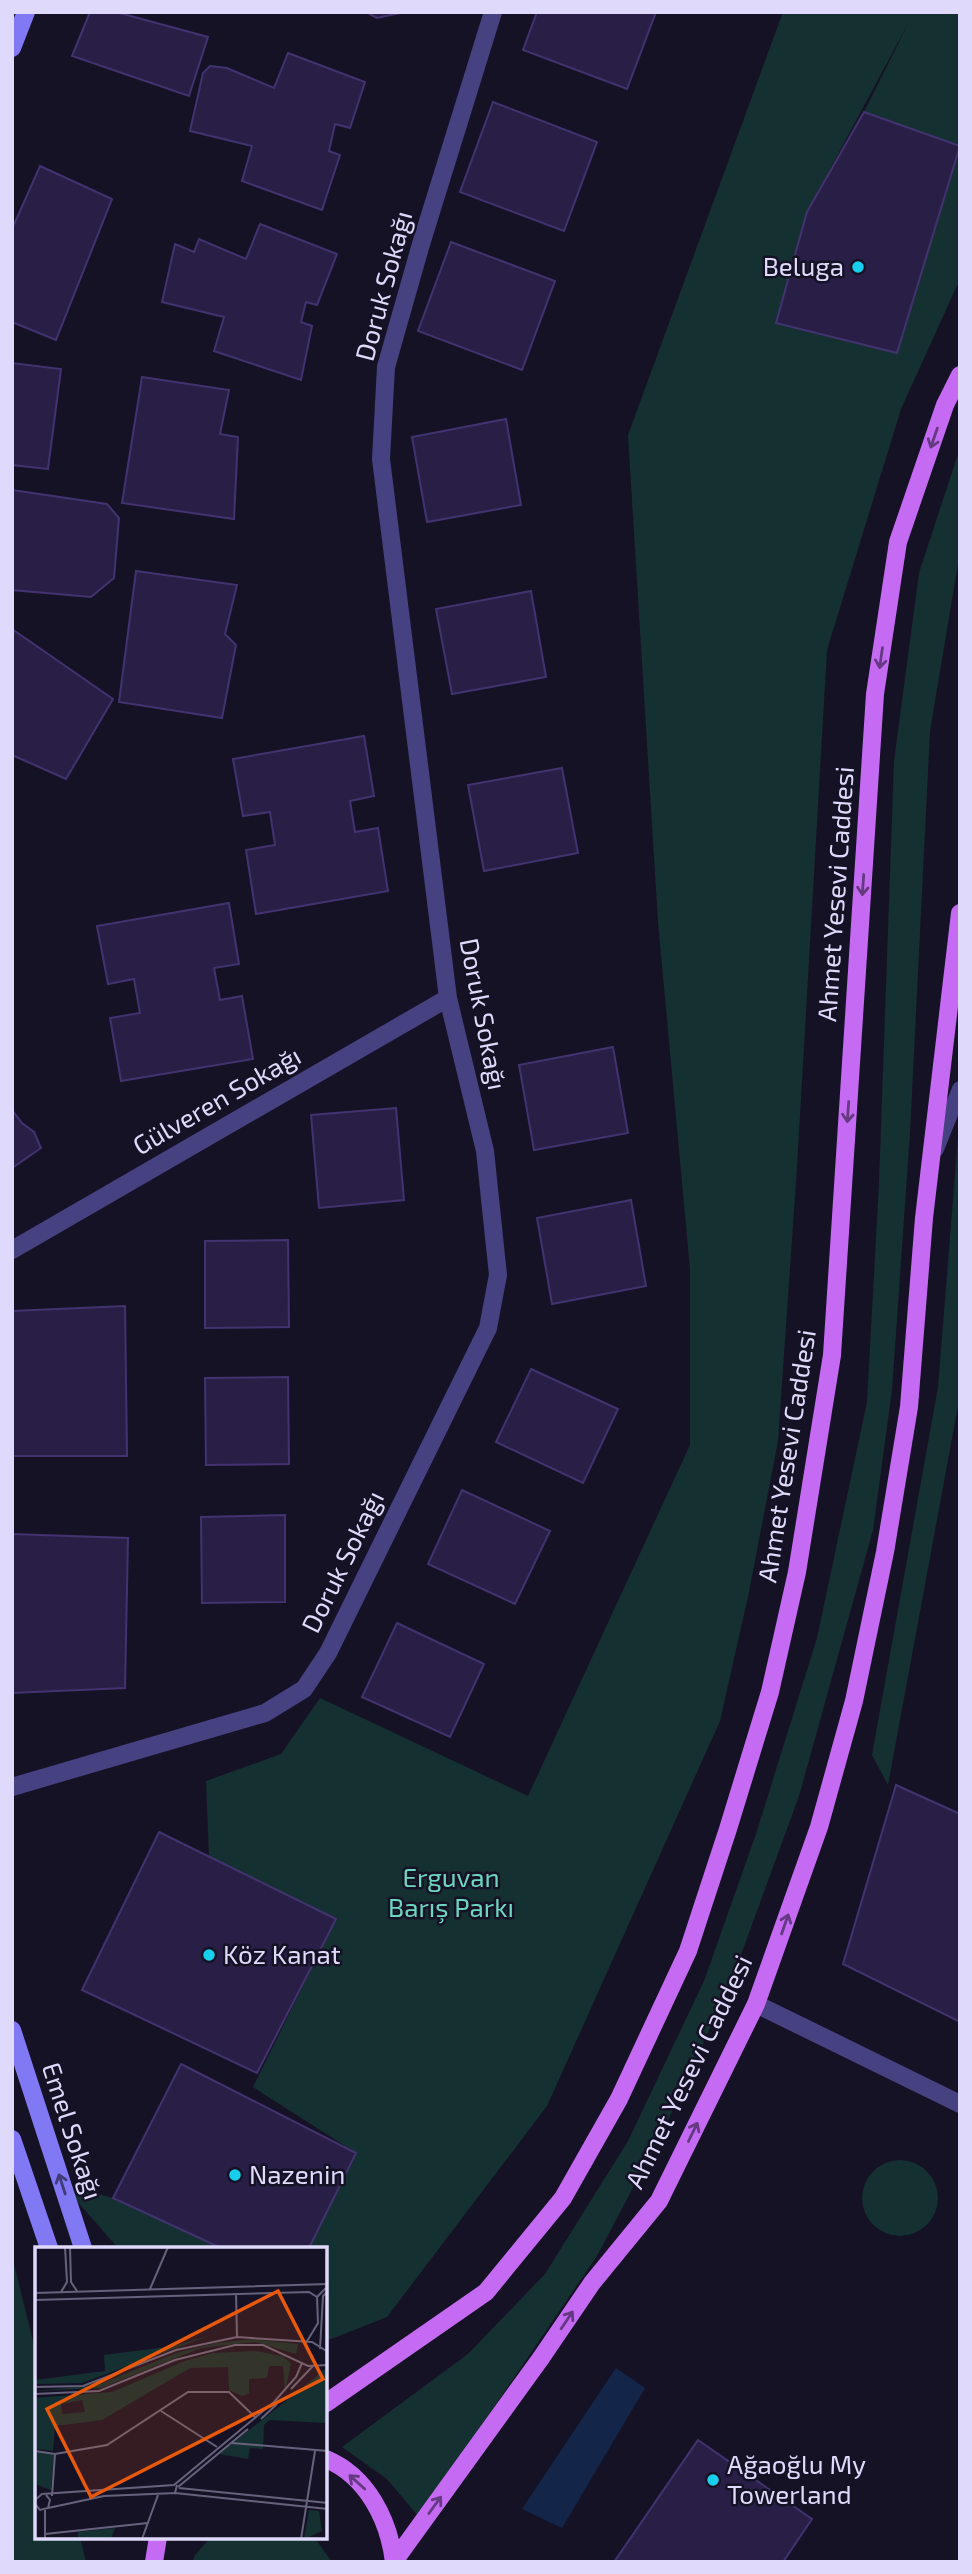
<svg xmlns="http://www.w3.org/2000/svg" width="972" height="2574" font-family="'Exo 2',sans-serif">
<style>
.green{fill:#153030}
.water{fill:#132649}
.building{fill:#291f46;stroke:#423370;stroke-width:2}
.lines{fill:none;stroke-linecap:round;stroke-linejoin:round}
.service{stroke:#464181;stroke-width:16}
.minor{stroke:#464181;stroke-width:18}
.secondary{stroke:#8179f4;stroke-width:18}
.primary{stroke:#c56bf3;stroke-width:18}
.oneway{stroke:#653a82}
.oneway2{stroke:#413b78}
.poi-dot{fill:#17ceec;stroke:#161226;stroke-width:2.5}
.labels{text-anchor:middle;stroke-width:5;stroke-linejoin:round;paint-order:stroke}
.poi-label{font-size:26px;fill:#dfdafc;stroke:#161226;text-anchor:start}
.street-label{font-size:26px;fill:#dfdafc;stroke:#161226}
.park-label{font-size:26px;fill:#6bd7c0;stroke:#161226}
.inset-road{fill:none;stroke:#66627c;stroke-width:2}
.view{fill:#e8590c;fill-opacity:0.15;stroke:#e8590c;stroke-width:3.5}
.inset-edge{fill:none;stroke:#dfdafc;stroke-width:3.5}
</style>
<rect width="100%" height="100%" fill="#161226"/>
<path class="green" d="M783 12H960V146L864 112 910 20 807 212 777 323 897 353 960 149V279L901 409 827 650 797 1167 778 1441 749 1592 720 1721 547 2106 387 2317 326 2341V2248H309L356 2153 253 2087 336 1919 209 1857 206 1781 281 1754 320 1698 528 1796 690 1445V1269L658 922 628 435Z
M960 448V552L930 731 910 1133 892 1390 873 1530 799 1796 731 1982 665 2127 597 2256 419 2517 387 2479 342 2447 468 2354 545 2274 628 2141 704 1981 756 1834 817 1638 867 1402 879 1183 894 761 919 573Z
M960 1112V1395L888 1785 872 1755 938 1387Z
M862 2198a38 38 0 1 1 76 0a38 38 0 1 1-76 0Z
M62 2184 113 2198 221 2248H118Z
M12 2256 37 2357V2537H80L86 2562H12Z
M211 2537H314L332 2562H192L195 2555Z"/>
<path class="water" d="M616 2368 645 2388 562 2528 522 2509Z"/>
<path class="building" d="M90 12H116L208 37 189 96 72 56Z
M366 12H405L377 18Z
M537 12H656L627 89 523 50Z
M288 53 365 82 350 128 335 124 329 151 340 155 322 210 242 181 252 146 190 131 203 73 210 66 227 68 274 88Z
M493 102 597 142 564 231 460 192Z
M864 112 960 146 897 353 776 323 807 212Z
M40 166 112 199 56 340 12 322V229Z
M260 224 337 254 317 305 306 302 301 322 312 326 301 380 214 351 224 317 162 302 175 244 194 252 199 239 246 259Z
M451 242 555 281 522 370 418 331Z
M12 363 61 369 48 469 12 465Z
M142 377 229 390 220 434 238 437 234 519 122 503Z
M506 419 521 505 427 522 412 437Z
M12 490 107 504 119 518 114 578 91 597 12 590Z
M136 571 237 585 225 634 236 645 222 718 119 702Z
M531 591 546 677 452 694 436 609Z
M12 629 113 699 66 779 12 755Z
M364 736 374 796 350 801 355 832 378 828 388 891 256 914 246 850 275 845 270 812 243 816 233 759Z
M562 768 578 853 484 871 468 785Z
M229 903 239 964 214 968 220 1000 242 996 253 1059 121 1081 110 1018 140 1013 134 979 108 984 97 926Z
M613 1047 628 1133 534 1150 519 1065Z
M396 1108 404 1200 319 1208 311 1115Z
M12 1110 22 1123 34 1132 41 1148 12 1168Z
M631 1200 646 1286 552 1304 537 1218Z
M288 1240 289 1327 205 1328V1241Z
M125 1306 127 1456H12V1311Z
M531 1369 618 1409 583 1483 496 1442Z
M288 1377 289 1464 206 1465 205 1378Z
M462 1490 550 1531 515 1604 428 1564Z
M285 1515V1602L202 1603 201 1517Z
M12 1534 128 1538 125 1688 12 1693Z
M397 1623 484 1664 450 1737 362 1697Z
M896 1785 960 1814V2022L843 1964Z
M159 1832 336 1919 257 2073 82 1990Z
M181 2064 356 2153 309 2248H221L113 2198Z
M698 2440 812 2519 783 2562H614Z"/>
<g class="lines">
<path class="service" d="M936 1149 960 1089"/>
<path class="minor" d="M12 1250 448 998
M12 1787 265 1713 304 1689 328 1653 488 1328 498 1275 485 1151 448 998 381 459 386 367 421 244 493 12
M756 2004 960 2104"/>
<path class="secondary" d="M12 48 26 12
M12 2030 83 2248
M12 2139 49 2248"/>
<path class="primary" d="M326 2403 486 2292 563 2198 619 2099 688 1951 728 1829 770 1692 797 1572 832 1355 875 694 898 542 945 405 960 375
M326 2459C367 2476 389 2520 394 2562
M395 2560 541 2358 592 2283 659 2201 756 2004 819 1827 854 1701 885 1552 909 1407 924 1218 960 913
M154 2562 158 2537"/>
</g>
<defs><path id="oneway-shaft" d="M-6 0H5M1.5-3L5.5 0L1.5 3" fill="none" stroke-width="1.6" stroke-linecap="round" stroke-linejoin="round" transform="scale(1.75)"/></defs>
<g class="oneway">
<use href="#oneway-shaft" transform="translate(934 438) rotate(109)"/>
<use href="#oneway-shaft" transform="translate(881 658) rotate(98)"/>
<use href="#oneway-shaft" transform="translate(863 885) rotate(94)"/>
<use href="#oneway-shaft" transform="translate(848 1112) rotate(94)"/>
<use href="#oneway-shaft" transform="translate(785 1924) rotate(-71)"/>
<use href="#oneway-shaft" transform="translate(693 2132) rotate(-64)"/>
<use href="#oneway-shaft" transform="translate(567 2320) rotate(-56)"/>
<use href="#oneway-shaft" transform="translate(357 2482) rotate(-138)"/>
<use href="#oneway-shaft" transform="translate(435 2505) rotate(-54)"/>
</g>
<use class="oneway2" href="#oneway-shaft" transform="translate(62 2184) rotate(-108)"/>
<g class="poi-dot">
<circle cx="858" cy="267" r="7"/>
<circle cx="209" cy="1955" r="7"/>
<circle cx="235" cy="2175" r="7"/>
<circle cx="713" cy="2480" r="7"/>
</g>
<g class="labels">
<g class="poi-label">
<text x="844" y="276" text-anchor="end">Beluga</text>
<text x="223" y="1964">Köz Kanat</text>
<text x="249" y="2184">Nazenin</text>
<text x="727" y="2474">Ağaoğlu My<tspan x="727" dy="30">Towerland</tspan></text>
</g>
<g class="street-label">
<text transform="translate(384 286) rotate(-75)" y="9">Doruk Sokağı</text>
<text transform="translate(836 894) rotate(-86)" y="9">Ahmet Yesevi Caddesi</text>
<text transform="translate(483 1014) rotate(79)" y="9">Doruk Sokağı</text>
<text transform="translate(217 1101) rotate(-30)" y="9">Gülveren Sokağı</text>
<text transform="translate(787 1456) rotate(-81)" y="9">Ahmet Yesevi Caddesi</text>
<text transform="translate(343 1562) rotate(-64)" y="9">Doruk Sokağı</text>
<text transform="translate(689 2072) rotate(-64)" y="9">Ahmet Yesevi Caddesi</text>
<text transform="translate(72 2131) rotate(72)" y="9">Emel Sokağı</text>
</g>
<g class="park-label">
<text x="451" y="1887">Erguvan<tspan x="451" dy="30">Barış Parkı</tspan></text>
</g>
</g>
<g transform="translate(35 2247)">
<rect width="292" height="292" fill="#161226"/>
<path d="M176 88 47 136 0 137V133L70 124 69 108 139 99ZM217 92 263 97 261 107 220 95 166 101 66 141 0 144 63 138 141 106 181 96ZM221 104 247 109 256 116 250 144 248 119H234L232 131 214 132V146L207 149 194 143 193 120 155 121 67 173 20 179 18 204 0 202V151L77 145 150 114 178 106ZM47 153 50 165 27 167 26 157ZM292 121V176L234 173 229 178 228 202 215 201 213 212 184 207ZM0 205 19 207 16 243 0 237ZM274 263 284 264 287 284 269 292ZM80 281 76 292H43V285Z" fill="#153030" fill-rule="evenodd"/>
<path class="inset-road" d="M35 0 36 35 42 44M115 42 133 0M26 45 32 35 30 0M0 46 293 37M201 46 202 90M0 53 274 45 282 50M271 96 283 76 282 50 293 39M285 102 288 49 293 44M0 140 48 139 141 103 202 90 277 95 293 105M256 142 278 119M0 147 64 144 140 113 200 98H228L273 119 293 118M126 164 182 200M226 172 242 157M197 196 293 204M0 204 20 207 72 198 153 145H194L220 170M143 240 213 182M144 241 293 256M140 246 293 262M17 249 20 207M0 253 7 247 139 238 239 155 261 130 267 116M0 257 5 263 13 261 15 253 11 248M13 261 69 249 140 246 142 238M10 263V292M10 287 113 276M107 292 123 248M266 292 280 204"/>
<path class="view" d="M243 44 288 132 56 250 12 162Z"/>
<rect width="292" height="292" class="inset-edge"/>
</g>
<rect width="972" height="2574" fill="none" stroke="#dfdafc" stroke-width="28"/>
</svg>
